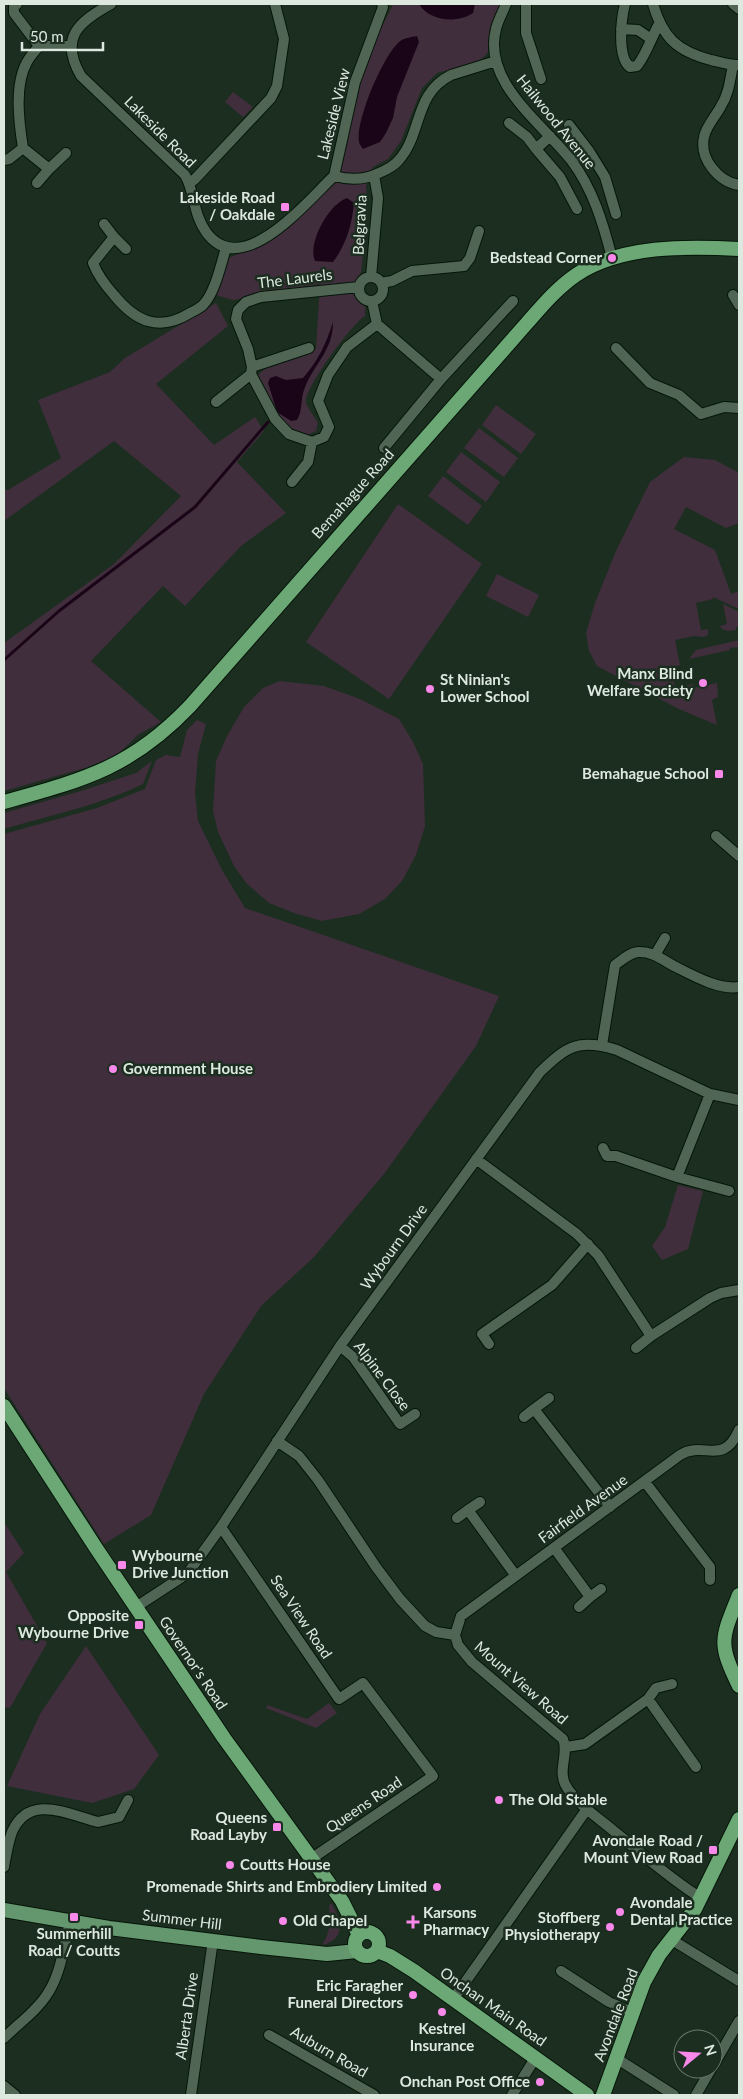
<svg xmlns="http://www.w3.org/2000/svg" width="743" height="2099" font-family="Lato,sans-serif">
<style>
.green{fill:#402e3d}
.water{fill:#1a0518}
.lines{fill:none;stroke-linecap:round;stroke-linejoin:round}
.stream{stroke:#1a0518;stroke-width:3}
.minor-casing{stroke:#051609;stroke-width:12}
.primary-casing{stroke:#051609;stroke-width:16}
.trunk-casing{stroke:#051609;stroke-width:16}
.minor{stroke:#516554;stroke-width:10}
.primary{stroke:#65976e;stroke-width:14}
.trunk{stroke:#6ca876;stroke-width:14}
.poi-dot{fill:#f888ea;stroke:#1c2e1f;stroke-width:2}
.labels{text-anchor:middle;stroke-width:5;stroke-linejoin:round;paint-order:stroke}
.street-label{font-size:15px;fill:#dde9df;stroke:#1c2e1f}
.poi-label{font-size:15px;font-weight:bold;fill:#dde9df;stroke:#1c2e1f;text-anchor:end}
</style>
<rect width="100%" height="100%" fill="#1c2e1f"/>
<path class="green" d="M391 4H500L490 27 488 52 484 57 477 62 437 73 422 88 401 141 388 159 373 167 366 186 368 210 361 272 351 291 357 299 365 305V316C352 323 303 390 306 403 308 409 315 417 318 423L316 431 303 437 290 432 266 399 263 386 257 376 268 366 316 349 320 284 233 300 216 295 226 259 260 245 283 231 326 188 344 155 347 128 358 83 374 41 392 7Z
M233 92 253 107 243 117 225 102Z
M216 303 228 326 156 384 214 445 255 417 264 431 237 462 286 513 241 546 185 606 163 586 91 661 161 722 139 734 117 755 85 768 4 791V643L114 564 181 496 114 441 4 521V489L8 490 61 458 38 400 110 372 125 358Z
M496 405 536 434 521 454 482 425Z
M479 428 518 458 504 477 464 448Z
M461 452 500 482 486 502 446 472Z
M684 457 715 460 739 473V523L726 528 686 507 674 529 715 550 731 594 739 591V609L713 597V599L696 603 701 630 708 629V635L704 637 694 636 675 640 680 665 671 668 675 688 693 684 694 688 717 683 718 697 712 700 717 725 679 709 597 666 589 651 586 633 595 603 616 551 650 482Z
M443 476 482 506 468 525 428 496Z
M398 504 482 564 389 699 306 642Z
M497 574 539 595 528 617 486 596Z
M723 604 739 612V626L736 627V630L728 631 722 629 720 626 727 624Z
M739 640V647L730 648V650L689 659 696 650Z
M280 681 324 686 360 699 399 719 413 742 423 764 425 826 416 855 402 881 385 899 359 914 322 921 294 913 269 903 247 884 234 866 218 832 213 811 216 761 227 736 244 707 263 688Z
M197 720 206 724 198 754 195 793 198 821 222 870 245 908 499 996 476 1046 384 1174 314 1257 261 1306 204 1394 151 1515 104 1544 4 1388V834L97 808 145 789 156 760 166 755 180 757 187 730Z
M152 761 143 784C98 806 50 815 4 829V813L81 791 136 773Z
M678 1185 703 1191 688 1249 662 1260 652 1246 665 1227Z
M4 1522 24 1553 6 1572 47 1643 10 1708 4 1707Z
M86 1646 159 1755 134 1789 92 1803 7 1786 40 1714Z
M329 1703 337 1713 316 1728 266 1708 267 1705 307 1719Z
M331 1903C342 1920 346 1939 322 1945 331 1932 330 1921 329 1906Z"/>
<path class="water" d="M419 4H475L473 13C457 24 429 21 419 4Z
M417 36 419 42 397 97 393 118 386 133 380 142 363 149C362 148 359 143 359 142 355 121 383 56 399 42 403 38 412 37 417 36Z
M347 198 354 203C352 225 346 245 333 262L315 261C307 243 329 204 347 198Z
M333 322C333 352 313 364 304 390 300 401 303 410 297 420L291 421 277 412 268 383 270 378 276 376 286 380 303 378C318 361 326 344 333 322Z"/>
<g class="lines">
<path class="stream" d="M4 660 59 611 195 507 268 422"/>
<defs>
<path id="minor" d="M17 4 14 7V13L39 46
M111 4C78 22 59 38 81 76L185 175C195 192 193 214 206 232 242 282 307 201 334 176 349 180 365 180 379 173 386 170 393 167 398 161 423 134 413 94 451 75L496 61
M506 4C503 12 498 20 496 29 482 82 542 123 571 160 593 189 603 223 612 258
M526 4V33L541 79
M625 4C621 19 617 57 630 67L637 66C647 53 651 38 659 24
M653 4C663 38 677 51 711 60 720 62 729 65 738 65
M733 4 739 9
M621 29 638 30 651 39
M733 65C730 79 729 94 721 106 716 116 706 126 704 137 699 159 719 182 739 185
M509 123 527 137 536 149
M569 125 589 151
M550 136 536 149 560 177 577 209
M23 148 49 169
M4 160 9 159 23 148C19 123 14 85 27 62 30 56 35 51 39 46H71
M571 160 589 151 605 177 616 214
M334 176 355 82 383 7 382 4
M37 183 49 169 66 153
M190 183 195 179 271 98 277 86 284 39 275 4
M104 224 114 237
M126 249 114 237 93 263C98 276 105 285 114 295 136 322 159 332 190 313 194 311 200 308 203 305 215 293 221 264 226 248
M371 277 378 198 374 175
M359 289a12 12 0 1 1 24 0a12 12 0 1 1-24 0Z
M381 283 392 281 412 271 464 266 470 258 479 231
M359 287 261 297 246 302 238 310 236 319 248 349 252 367 251 374 275 419 289 434 312 442 324 437 329 427 318 401 328 375 347 347 377 324
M733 295 739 305
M372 301 377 324 441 379
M616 348 650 383 679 395 701 414
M252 367 309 348
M216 402 251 374
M701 414 724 407 739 408
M384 448 441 379 513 301
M292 482 308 462 312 442
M716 836 739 856
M655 955 665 938
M602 1045 615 965C622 960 629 953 638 952 652 951 663 960 674 966 692 975 718 990 739 987
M603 1148 607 1156H616L677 1177 729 1191
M476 1159 577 1234 598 1255 651 1336 710 1298 721 1293 739 1290
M677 1177 710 1094
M489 1344 482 1334 552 1285 588 1244
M340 1346 353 1357 400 1424 415 1414
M636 1348 651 1336
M549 1398 534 1409 610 1507
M524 1417 534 1409
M277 1441 299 1456 318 1480 376 1567 400 1599 425 1626 436 1632 455 1635 458 1645 472 1662 563 1739C569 1754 558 1769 565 1784 574 1802 600 1819 615 1832 644 1855 670 1879 701 1898
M645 1482 710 1567V1580
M480 1502 468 1510 516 1576
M457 1518 468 1510
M221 1527 339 1699 363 1683 433 1776 311 1859
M555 1549 590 1597 579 1607
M590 1597 601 1589
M136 1607 188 1573 221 1527 340 1346 540 1072C567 1046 579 1038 617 1050L710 1094 739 1100
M455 1635 461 1616 680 1455C704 1440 723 1467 739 1430
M648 1699 696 1767
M566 1747 585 1744 648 1699 656 1688 672 1684
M4 1867C6 1856 8 1843 12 1832 29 1793 67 1814 98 1822L119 1817 128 1800
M672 1940 739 1981
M561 1971 609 2002 632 2012
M454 1998 587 1809
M269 2035 374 2095
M4 2038C18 2024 37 2011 48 1993 61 1973 64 1945 70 1922
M616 2058 674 2095
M713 2066 739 2021
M4 2086 15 2095
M191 2095 213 1940
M512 2095 536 2057
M696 2095 711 2069"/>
<path id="primary" d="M4 1910 109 1928 261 1947 327 1954 357 1951"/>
<path id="trunk" d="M4 802C83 780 131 768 190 706L527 323C542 306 557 288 576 275 620 245 688 246 739 249
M4 1406 96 1548 224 1738 342 1901 359 1935
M739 1595C721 1639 718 1643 739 1686
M355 1944a12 12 0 1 1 24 0a12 12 0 1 1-24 0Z
M377 1951 390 1956 414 1971 587 2095
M603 2095 644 1982 659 1955 695 1909 739 1819"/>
</defs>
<use href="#minor" class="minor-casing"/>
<use href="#primary" class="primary-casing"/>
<use href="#trunk" class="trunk-casing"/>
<use href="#minor" class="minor"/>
<use href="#primary" class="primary"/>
<use href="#trunk" class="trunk"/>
</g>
<g class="poi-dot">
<rect x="280" y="202" width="10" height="10" rx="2.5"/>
<circle cx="612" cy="258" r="5"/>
<circle cx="703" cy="683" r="5"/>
<circle cx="430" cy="689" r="5"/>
<rect x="714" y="769" width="10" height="10" rx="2.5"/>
<circle cx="113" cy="1069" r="5"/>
<rect x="117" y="1560" width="10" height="10" rx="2.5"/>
<rect x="134" y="1620" width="10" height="10" rx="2.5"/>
<circle cx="499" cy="1800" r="5"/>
<rect x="272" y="1822" width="10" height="10" rx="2.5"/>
<rect x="708" y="1845" width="10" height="10" rx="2.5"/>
<circle cx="230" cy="1865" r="5"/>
<circle cx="437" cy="1887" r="5"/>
<circle cx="620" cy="1912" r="5"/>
<rect x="69" y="1912" width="10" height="10" rx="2.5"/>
<circle cx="283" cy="1921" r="5"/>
<path d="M410.5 1914.5h5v5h5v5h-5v5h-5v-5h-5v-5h5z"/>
<circle cx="610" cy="1927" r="5"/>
<circle cx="413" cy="1995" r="5"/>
<circle cx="442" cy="2012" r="5"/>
<circle cx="540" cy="2082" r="5"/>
</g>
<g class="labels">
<g class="street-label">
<text transform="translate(334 114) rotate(-76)" y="5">Lakeside View</text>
<text transform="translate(556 122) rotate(51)" y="5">Hailwood Avenue</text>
<text transform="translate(160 132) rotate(45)" y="5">Lakeside Road</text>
<text transform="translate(360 225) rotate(-87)" y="5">Belgravia</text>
<text transform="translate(295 279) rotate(-7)" y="5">The Laurels</text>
<text transform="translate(353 494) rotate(-48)" y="5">Bemahague Road</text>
<text transform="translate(394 1247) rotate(-54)" y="5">Wybourn Drive</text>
<text transform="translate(382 1376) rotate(53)" y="5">Alpine Close</text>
<text transform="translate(583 1509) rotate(-36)" y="5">Fairfield Avenue</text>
<text transform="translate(301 1617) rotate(56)" y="5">Sea View Road</text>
<text transform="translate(193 1663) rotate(56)" y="5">Governor's Road</text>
<text transform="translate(521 1683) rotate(41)" y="5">Mount View Road</text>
<text transform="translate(364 1805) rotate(-34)" y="5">Queens Road</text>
<text transform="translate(182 1920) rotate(7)" y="5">Summer Hill</text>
<text transform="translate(493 2007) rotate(35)" y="5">Onchan Main Road</text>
<text transform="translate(616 2015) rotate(-69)" y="5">Avondale Road</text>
<text transform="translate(187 2016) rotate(-82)" y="5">Alberta Drive</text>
<text transform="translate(329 2052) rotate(30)" y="5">Auburn Road</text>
</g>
<g class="poi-label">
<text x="275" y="203">Lakeside Road<tspan x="275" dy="17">/ Oakdale</tspan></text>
<text x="602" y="263">Bedstead Corner</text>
<text x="693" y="679">Manx Blind<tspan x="693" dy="17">Welfare Society</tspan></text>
<text x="440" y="685" text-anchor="start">St Ninian's<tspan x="440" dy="17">Lower School</tspan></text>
<text x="709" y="779">Bemahague School</text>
<text x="123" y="1074" text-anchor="start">Government House</text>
<text x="132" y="1561" text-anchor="start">Wybourne<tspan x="132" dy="17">Drive Junction</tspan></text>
<text x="129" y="1621">Opposite<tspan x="129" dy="17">Wybourne Drive</tspan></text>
<text x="509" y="1805" text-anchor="start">The Old Stable</text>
<text x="267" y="1823">Queens<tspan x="267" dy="17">Road Layby</tspan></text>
<text x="703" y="1846">Avondale Road /<tspan x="703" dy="17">Mount View Road</tspan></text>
<text x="240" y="1870" text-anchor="start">Coutts House</text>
<text x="427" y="1892">Promenade Shirts and Embrodiery Limited</text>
<text x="630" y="1908" text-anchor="start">Avondale<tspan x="630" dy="17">Dental Practice</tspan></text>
<text x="423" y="1918" text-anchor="start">Karsons<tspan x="423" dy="17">Pharmacy</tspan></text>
<text x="600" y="1923">Stoffberg<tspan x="600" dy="17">Physiotherapy</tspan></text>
<text x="293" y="1926" text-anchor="start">Old Chapel</text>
<text x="74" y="1939" text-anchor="middle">Summerhill<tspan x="74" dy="17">Road / Coutts</tspan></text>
<text x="403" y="1991">Eric Faragher<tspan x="403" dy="17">Funeral Directors</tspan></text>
<text x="442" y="2034" text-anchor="middle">Kestrel<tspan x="442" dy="17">Insurance</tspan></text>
<text x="530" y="2087">Onchan Post Office</text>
</g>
</g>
<rect width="743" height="2099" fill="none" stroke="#dde9df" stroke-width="10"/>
<g transform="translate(698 2054) rotate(72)"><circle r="24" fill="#1c2e1f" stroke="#69796c"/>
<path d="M0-4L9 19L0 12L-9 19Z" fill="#f888ea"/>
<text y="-8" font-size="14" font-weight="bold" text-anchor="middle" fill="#dde9df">N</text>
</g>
<path d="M22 42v8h81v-8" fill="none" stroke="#dde9df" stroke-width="2.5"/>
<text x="30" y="42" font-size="15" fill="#dde9df" stroke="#1c2e1f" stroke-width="4" paint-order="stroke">50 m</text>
</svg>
